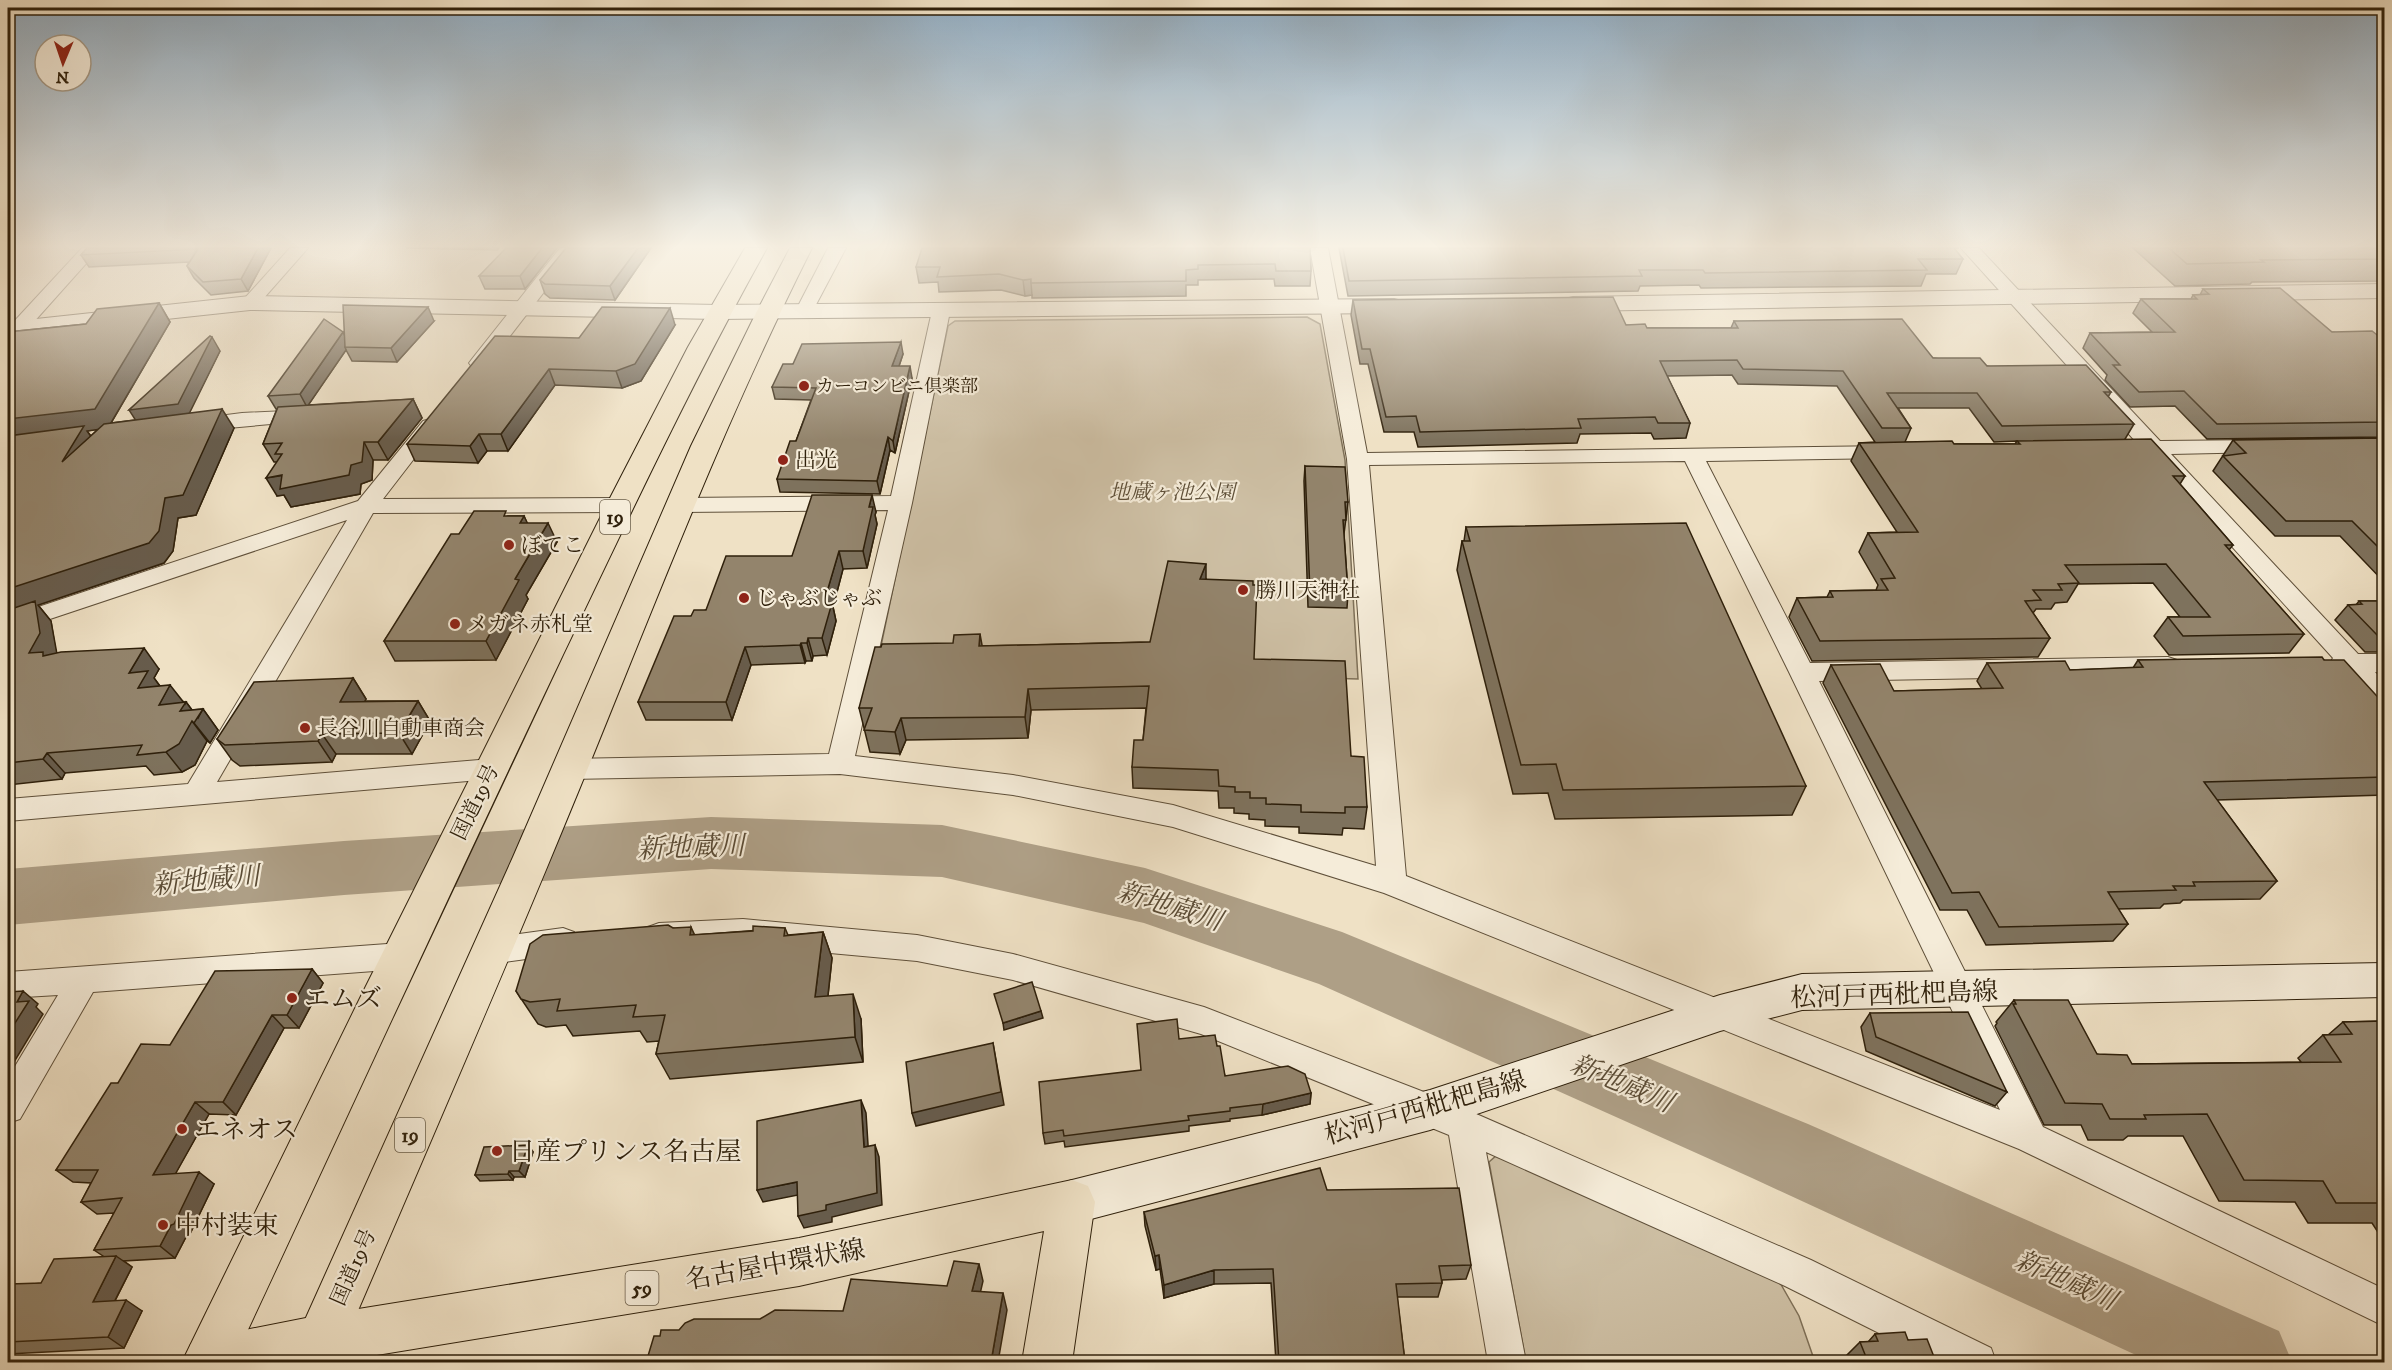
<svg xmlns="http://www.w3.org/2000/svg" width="2392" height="1370" font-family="'IM FELL DW Pica','Noto Serif JP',serif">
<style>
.green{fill:#cec0a5;stroke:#7e7058;stroke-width:1.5}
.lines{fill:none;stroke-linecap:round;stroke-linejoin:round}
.river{fill:#ae9f86;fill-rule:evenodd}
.minor-casing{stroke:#5f503a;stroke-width:2}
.tertiary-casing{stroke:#5f503a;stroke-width:2}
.secondary-casing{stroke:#2f200b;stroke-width:2}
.primary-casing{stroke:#2f200b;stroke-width:2}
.trunk-casing{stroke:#2f200b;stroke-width:2}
.minor{fill:#f5ecd9;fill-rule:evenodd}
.tertiary{fill:#f5ecd9;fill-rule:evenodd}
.secondary{fill:#f5ecd9;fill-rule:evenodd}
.primary{fill:#efe1c5;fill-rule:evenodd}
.trunk{fill:#efe1c5;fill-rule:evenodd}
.wall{fill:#7e725d;stroke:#2f200b;stroke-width:1.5;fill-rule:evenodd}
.shaded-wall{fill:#675c4c;stroke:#2f200b;stroke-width:1.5}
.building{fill:#93846c;stroke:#2f200b;stroke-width:1.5}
.poi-dot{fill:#8f2418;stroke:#f5ecd9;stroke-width:2}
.labels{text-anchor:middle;stroke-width:4.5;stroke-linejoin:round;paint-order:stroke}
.far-poi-label{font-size:18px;fill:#2f200b;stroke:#f5ecd9;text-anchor:start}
.shield{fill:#f5ecd9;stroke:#6a5d49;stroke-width:1.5}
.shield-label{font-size:20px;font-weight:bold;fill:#2f200b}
.poi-label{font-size:21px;fill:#2f200b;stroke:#f5ecd9;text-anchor:start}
.park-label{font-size:21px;font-style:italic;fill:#5f5039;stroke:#f5ecd9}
.street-label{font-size:21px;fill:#2f200b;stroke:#f5ecd9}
.near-street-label{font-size:26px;fill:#2f200b;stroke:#f5ecd9}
.near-poi-label{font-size:26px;fill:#2f200b;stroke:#f5ecd9;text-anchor:start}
.near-water-label{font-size:27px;font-style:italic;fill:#5b4c36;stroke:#f5ecd9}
</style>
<rect width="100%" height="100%" fill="#efe1c5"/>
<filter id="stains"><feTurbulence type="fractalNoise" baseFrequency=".00333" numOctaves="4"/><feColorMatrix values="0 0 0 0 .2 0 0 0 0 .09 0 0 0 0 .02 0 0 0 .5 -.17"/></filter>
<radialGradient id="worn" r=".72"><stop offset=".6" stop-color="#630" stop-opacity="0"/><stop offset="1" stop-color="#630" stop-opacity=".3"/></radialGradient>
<path class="green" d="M1307 317 1320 324 1345 460 1358 679 877 665 948 326 955 321Z
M1497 1155 1779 1281 1799 1316 1815 1362H1526L1489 1162Z"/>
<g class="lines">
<path class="river" d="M711 817 942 825 1145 868 1342 932 1808 1124 2279 1331 2292 1362H2151L1752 1178 1319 984 1144 923 942 877 711 869 344 895 8 925V869L344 841Z"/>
<defs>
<path id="minor" d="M82 248H100L15 343 8 345V328Z
M290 248H308L256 307H244L241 303 244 299Z
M560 248H578L486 367H472L469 363 472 359Z
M828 248H846L810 316H798L795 312Z
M1310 248H1328L1367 453 1889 446 1896 448 1900 452 1896 456 1889 458 1706 461 1810 663 2168 657 2177 660 2181 666 2177 672 2168 675 1819 681 2043 1127 2384 1289V1326L2019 1149 1384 893 1173 827 1013 795 840 774 569 779 559 776 555 769 559 762 569 759 829 754 888 510 681 512 673 510 670 505 673 500 681 498 891 496 932 311 935 307H947L950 311 912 503 855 756 1013 775 1173 805 1376 866 1347 459ZM1685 461 1789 672 2000 1110 1406 876 1369 465Z
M1961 248H1979L2160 441 2264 440 2271 442 2274 446 2271 450 2264 452 2171 454 2358 654H2384V672H2375L2384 682V707C2363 702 2356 675 2334 669L2330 663 2333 658 2148 454 2120 452 2117 448 2120 444 2136 442Z
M308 410 315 412 318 416 315 420 195 431 188 429 185 425 188 421 195 419 242 413Z
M430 419 437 421 440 425 383 499 621 498 629 500 632 505 629 510 621 512 373 513 217 782 491 759 501 762 505 769 501 776 491 779 8 821V799L188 784 347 520 8 633V617L358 501 423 421Z
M743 919 917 935 1013 954 1204 1007 1442 1099 1811 1260 1991 1348 1996 1362H1937L1785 1286 1486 1152 1526 1362H1488L1449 1135 1201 1034 1013 980 917 961 743 945 659 949 648 945 644 936 648 927 659 923Z
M563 928 574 932 578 941 574 950 563 954 490 964 479 960 475 951 479 942 490 938Z
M401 943 412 947 416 956 412 965 401 969 93 992 20 1119 8 1123V1078L58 995 8 998V972Z"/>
<path id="tertiary" d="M2384 284V298L1573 311 1565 309 1562 304 1565 299 1573 297Z
M250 296 718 305 1394 299 1402 301 1405 306 1402 311 1394 313 718 319 250 310 8 336V322Z"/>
<path id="secondary" d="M2384 963V997L1802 1010 1720 1031 1430 1130 1072 1224 1056 1218 1049 1202 1056 1186 1072 1180 1430 1090 1720 995 1802 974Z"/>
<path id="primary" d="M1072 1180 1088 1186 1095 1202 1072 1362H1022L1044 1231 799 1286 334 1362H184L191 1344 209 1337 321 1315 799 1238Z"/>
<path id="trunk" d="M745 248H767C692 382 627 521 561 659 450 892 342 1128 233 1362H182L362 994 609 500 688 347Z
M790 248H812C724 422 655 604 581 785 502 978 418 1170 336 1362H286L513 857 691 446 756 313Z"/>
</defs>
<use href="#minor" class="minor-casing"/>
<use href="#tertiary" class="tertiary-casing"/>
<use href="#secondary" class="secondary-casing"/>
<use href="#primary" class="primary-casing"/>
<use href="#trunk" class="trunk-casing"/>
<use href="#minor" class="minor"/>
<use href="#tertiary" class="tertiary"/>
<use href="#secondary" class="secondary"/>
<use href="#primary" class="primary"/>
<use href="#trunk" class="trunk"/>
</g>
<path class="wall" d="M87 248H271L248 291 211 295 194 278 187 266 189 262 89 267 81 255Z
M406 248H499L497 250Z
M557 248 525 289H485L479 276Z
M651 248 615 300 550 298 545 294 540 280Z
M1310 248 1311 271 1310 286H1275L1274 279 1198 280V285H1186V296L1032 298V295L1025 296 1001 290 939 292 938 282 919 283 916 267Z
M1339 248H1959L1954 249 1963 259 1956 274H1926L1921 286 1701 288 1699 285 1640 286 1638 291 1348 296Z
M2133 248H2385V281L2252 282 2250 284 2175 286Z
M2203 289 2332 332 2385 341V437L2207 439 2175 406 2130 407 2105 380 2107 375 2083 348 2090 333 2152 332 2133 313 2141 299H2191L2193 295H2200Z
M1353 300 1626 325 1647 328H1731L1734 321 1933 358 1987 366 2111 392 2108 397 2134 424 2125 439 2185 476 2180 484 2233 545 2229 550 2304 634 2289 653 2169 655 2154 636 2168 617H2180L2153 583 2078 584 2067 602 2055 603 2051 609H2036L2033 613 2050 638 2038 657 1812 661 1789 617 1797 598 1827 597 1830 591 1876 590 1878 585 1859 552 1868 533 1897 532 1851 461 1859 443 1875 442 1837 386 1738 384 1732 375 1667 376 1690 423 1686 438 1654 439 1651 433 1580 434 1577 443 1418 447 1414 432H1384L1368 364H1360L1351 315ZM1898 408H1969L1994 442 2017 441 2015 444H1954L1905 442 1911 428Z
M159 303 170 322 111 423 135 420 220 351 189 413 234 428 196 515 178 518 173 551 164 563 38 605 51 621 56 653 159 669 154 678 160 686 184 702H186L192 710 203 709 218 730 210 743 207 741 195 765 182 772 154 775 146 766 65 773 62 779 8 785V332L86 324ZM98 429 91 436 87 431Z
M434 321 397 362 352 361 346 350 308 405 413 399 422 418 388 460H373L372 480 361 484 360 494 291 507 284 495 277 496V462H274L263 444 277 409H276L268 396 343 332 344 335Z
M675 325 641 381 622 388 555 385 508 451H487L478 463 415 461 407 444 579 338Z
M903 354 899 366 912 378 895 453 890 450 880 494 780 492 777 479 796 441 811 400 775 399 772 387 793 364Z
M2385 438V583L2340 536H2275L2213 471 2233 440Z
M1305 466 1348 502 1344 534 1348 593 1347 608 1308 607 1304 481Z
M876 512 875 515 877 524 867 568 843 569 833 607 836 621 827 655 813 656 812 661H806L805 663 751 665 732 720H646L638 702 691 616 706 610 792 556Z
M508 516H524L527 523 557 542 526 595 528 599 496 660 395 661 384 641 459 534Z
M1466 527 1806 786 1792 815 1555 819 1548 793 1513 794 1457 570 1462 541H1464Z
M1206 579 1254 659 1351 756 1367 807 1364 829 1343 828 1342 835 1299 833V827L1265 826V820L1249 819V814L1234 813V808H1219L1218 791 1133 788 1132 767 1143 740 1146 708 1031 710 1028 738 906 740 900 754 870 752 859 708 982 646 1150 642Z
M2359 601H2385V652H2365L2335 620 2348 605H2356Z
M2138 660H2324L2385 705V795L2217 800 2277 881 2260 899 2183 900 2180 903 2164 904 2160 908 2118 909 2128 924 2113 941 1986 945 1967 910H1940L1823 683 1831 665 1894 691 1982 689 1977 681 1987 663 2070 670 2133 668Z
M353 678 366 699 364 701H418L430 721 412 754H336L332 762 240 766 232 760 217 739Z
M673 928 695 935 785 928 788 935 823 932 832 958 828 996 861 1019 863 1062 670 1079 656 1054 659 1041 647 1042 640 1031 573 1036 566 1025 546 1027 538 1024 516 991Z
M312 969 323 983 299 1028H284L236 1115 209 1114 175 1174 214 1184 189 1236 186 1237 175 1258 124 1261 132 1267 115 1301 142 1311 124 1348 8 1354V1287L41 1283 103 1256 94 1250 114 1213 97 1214 81 1202 91 1183 73 1182 56 1170 118 1083 170 1045Z
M2014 1000 2097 1054 2132 1064 2301 1062 2298 1058 2323 1035H2328L2343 1022 2385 1021V1243L2372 1223H2308L2295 1202 2219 1201 2183 1136H2128L2123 1140H2088L2081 1125H2044L1995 1026 1997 1023 1996 1022Z
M1870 1013 2007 1092 1995 1106 1866 1051 1861 1027Z
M1179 1039 1217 1046 1225 1076 1311 1093 1310 1104 1262 1115 1230 1119V1121L1189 1126V1131L1065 1147 1064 1141 1045 1144 1043 1133 1141 1070Z
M528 1145 533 1152 525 1177H514L513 1180 480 1181 475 1175Z
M1327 1190 1471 1265 1466 1279 1442 1280V1283L1438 1297H1397L1405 1362H1276L1271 1283 1214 1284 1164 1298 1160 1269 1156 1270 1145 1226 1144 1212Z
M1875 1334 1908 1340 1936 1362H1850L1847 1355 1860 1342H1868Z"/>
<path class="shaded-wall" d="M258 248H271L248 291 241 279Z
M542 248H557L525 289 520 276Z
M638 248H651L615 300 610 286Z
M1031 279V283L1032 295 1025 296 1023 280Z
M159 303 170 322 108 428 87 431 98 446 62 462 8 442V419Z
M428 307 434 321 397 362 391 348Z
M670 308 675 325 641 381 622 388 616 371Z
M343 332 349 345 345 347 346 350 307 407 300 394Z
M212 337 220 351 187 418 138 424 129 410Z
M901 342 903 354 895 378 892 366Z
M910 366 912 378 895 453 893 441Z
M549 369 555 385 508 451 501 434Z
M413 399 422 418 388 460 378 442Z
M222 409 234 428 196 515 178 518 173 551 164 563 38 605 51 621 57 654 51 665 29 653 8 615V589L165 498Z
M479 434 487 451 478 463 470 446Z
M888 437 890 450 880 494 877 481Z
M364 442 373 460 372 480 361 484 360 494 291 507 284 495 277 496 266 478 351 465Z
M872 495 876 512 875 515 877 524 867 568 863 551 869 507Z
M524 516 533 535 520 523Z
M548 523 557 542 526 595 528 599 496 660 486 641 515 579Z
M839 551 843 569 833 607 836 621 827 655 822 638 824 602Z
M1206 564V586L1200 579Z
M980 634 984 656 979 646Z
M808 638 813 656 812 661 807 643Z
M801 643 806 661 805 663 800 645Z
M745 647 751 665 732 720 726 702Z
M144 648 159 669 154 678 164 692 138 688 129 673Z
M353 678 366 699 353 722 340 702Z
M170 685 185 704 186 702 198 718 203 709 218 730 210 743 194 723 192 721 207 741 195 765 182 772 166 752 159 705Z
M1028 689 1031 710 1028 738 1025 717Z
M418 701 430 721 412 754 399 733Z
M901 718 906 740 900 754 895 732Z
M322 734 336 754 332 762 318 741Z
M47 753 65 773 62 779 43 759Z
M691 927 703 953 690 935Z
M823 932 832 958 825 1022 815 997Z
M312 969 323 983 299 1028 287 1015Z
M23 991 38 1004 36 1007 43 1014 8 1072V1034L17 1002Z
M853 994 861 1019 863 1062 855 1037Z
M1041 1011 1043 1018 1004 1030 1003 1023Z
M272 1015 284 1028 236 1115 223 1102Z
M993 1043 1004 1105 916 1126 912 1113Z
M1311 1093 1310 1104 1262 1115 1263 1104Z
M861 1100 866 1113 869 1160 864 1147Z
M195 1102 209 1114 168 1187 153 1175Z
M528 1145 533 1152 525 1177 519 1171Z
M875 1145 879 1157 882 1205 832 1217V1222L804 1228 798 1216 826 1205Z
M509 1171 514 1177 513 1180 508 1174Z
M199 1172 214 1184 189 1236 186 1237 175 1258 160 1246Z
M797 1182 803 1194 763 1202 757 1190Z
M1159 1255 1160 1269 1156 1270 1155 1256Z
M116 1256 132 1267 109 1312 93 1302Z
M979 1264 983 1281 977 1307 972 1291Z
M1214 1270V1284L1164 1298V1285Z
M1003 1293 1007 1310 998 1362H991Z
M126 1300 142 1311 124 1348 108 1337Z"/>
<path class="building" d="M87 248H258L241 279 203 282 187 266 198 249 81 255Z
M506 248H542L520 276H479Z
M566 248H638L610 286 545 284 540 280Z
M922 248H1310L1311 271H1276L1275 264 1198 265V269L1186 270V281L1031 283V279L1023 280 999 274 937 277 940 267H916Z
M1343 248H1954L1963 259H1918L1927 270 1705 273 1703 270H1639L1642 276 1349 281Z
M2169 248H2385V259L2261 260 2264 262 2187 264Z
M2280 288 2332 332 2372 331 2385 341V422L2217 424 2184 391 2139 392 2113 365H2120L2090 333 2175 332 2141 299H2197L2193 295 2209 294 2203 289Z
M1613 297 1626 325 1645 324 1647 328H1738L1734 321 1902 319 1933 358H1980L1987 366 2086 365 2111 392H2104L2134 424 2002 426 1977 393H1887L1911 428H1882L1843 371 1743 369 1737 360 1660 361 1690 423H1658L1655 417 1578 419 1581 428 1420 432 1416 416 1386 417 1370 349H1362L1353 300Z
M159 303 95 409 8 419V332L86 324 97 309Z
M343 305 428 307 391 348 345 347Z
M602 307 670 308 635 364 616 371 549 369 501 434H479L470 446 407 444 495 336 579 338Z
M324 319 343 332 300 394 268 396Z
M210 336 212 337 178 404 129 410Z
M901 342 892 366H910L893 441 888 437 877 481 777 479 790 441H796L816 388 772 387 783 364H793L802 344Z
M413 399 378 442H364L362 462 351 465 349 475 280 489 282 475 266 478 282 454H275L282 443 263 444 278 407Z
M222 409 183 495 165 498 159 531 149 543 8 589V436L84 426 62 462 104 424Z
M2385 438V554L2352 521H2286L2223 456 2246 453 2233 440Z
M2151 439 2185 476H2173L2233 545H2225L2304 634 2183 636 2168 617H2210L2166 564 2065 565 2079 583 2058 584 2062 590H2033L2041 600 2025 601 2050 638 1820 641 1797 598 1833 597 1830 591 1888 590 1881 579 1895 578 1868 533 1918 532 1859 443 1952 441 1954 444H2020L2017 441Z
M1305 466 1345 467 1348 502H1345L1346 520H1343L1348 593H1310Z
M812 495H872L869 507H873L863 551H839L824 602 832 603 822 638H808L807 643H801L800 645 745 647 726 702H638L674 616H691L694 610H706L726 556H792Z
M474 511H506L504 516H524L520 523H548L515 579 519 580 486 641H384L451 534H459Z
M1686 523 1806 786 1563 790 1556 764 1521 765 1462 541H1470L1466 527Z
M1168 561 1206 564 1200 579 1253 581V585H1257L1254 659 1345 661 1351 756 1364 757 1367 807H1345V813L1301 812V805L1266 804V798H1250V792H1235V787L1219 786 1218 770 1132 767 1134 740H1143L1149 686 1028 689 1025 717 901 718 895 732 864 730 872 708H859L875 647H881L882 644 953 643 954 635 980 634 979 646 1150 642Z
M35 601 40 633 29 653 43 652V656L61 652 144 648 129 673 148 671 138 688 170 685 159 705 186 702 180 711 203 709 194 723 192 721 179 744 166 752 137 755 142 745 47 753 43 759 8 763V610Z
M2359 601H2385V637H2379L2348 605 2362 604Z
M2322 657 2324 660H2344L2385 705V777L2204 782 2277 881 2193 882 2195 886H2173L2176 890 2108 892 2128 924 1999 927 1979 892 1952 893 1831 665 1880 664 1894 691 2003 688 1987 663 2065 661 2070 670 2143 667 2138 660Z
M353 678 340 702 418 701 399 733 322 734 318 741 225 745 217 739 254 682Z
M668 925 673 928 691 927 690 935 753 931V926L785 928 784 936 823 932 815 997 853 994 855 1037 656 1054 665 1015 633 1017 636 1005 557 1011 560 999 530 1002 521 999 516 991 530 944 543 935Z
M312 969 287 1015H272L223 1102H195L153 1175 199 1172 174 1224 171 1225 160 1246 94 1250 122 1198 81 1202 98 1170H56L111 1083H118L141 1044 170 1045 215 971Z
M1032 982 1041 1011 1003 1023 994 994Z
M23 991 17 1002 29 1001 8 1034V992Z
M2014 1000H2068L2097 1054 2127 1055 2132 1064 2341 1062 2323 1035 2352 1034 2343 1022 2385 1021V1203H2336L2323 1181 2244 1180 2207 1114 2144 1115 2146 1119H2110L2102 1104 2065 1103 2013 1004H2016Z
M1968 1012 2007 1092 1876 1037 1870 1013Z
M1177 1019 1179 1039 1215 1035 1217 1046H1220L1225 1076 1288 1066 1305 1074 1311 1093 1263 1104 1230 1108V1111L1188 1116 1189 1120 1064 1136 1063 1130 1043 1133 1039 1082 1141 1070 1137 1024Z
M993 1043 1001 1092 912 1113 906 1062Z
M861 1100 864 1147 875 1145 877 1193 826 1205V1210L798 1216 797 1182 757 1190V1121Z
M528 1145 519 1171H509L508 1174 475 1175 484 1147Z
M1320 1168 1327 1190 1459 1188 1471 1265 1439 1266 1442 1283 1396 1284 1405 1362H1279L1273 1269 1214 1270 1164 1285 1159 1255 1155 1256 1144 1212Z
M116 1256 93 1302 126 1300 108 1337 8 1342V1287L10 1284 41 1283 54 1259Z
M954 1261 979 1264 972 1291 1003 1293 991 1362H645L648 1356 654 1336H660L661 1330H679L685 1323 694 1319H760L775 1310 843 1311 851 1279 947 1286Z
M1905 1332 1908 1340 1927 1339 1936 1362H1868L1860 1342 1878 1341 1875 1334Z"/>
<linearGradient id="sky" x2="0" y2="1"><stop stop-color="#91acc1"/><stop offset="0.56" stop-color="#f8f2e5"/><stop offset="1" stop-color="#f8f2e5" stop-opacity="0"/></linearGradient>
<rect width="2392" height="440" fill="url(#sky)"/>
<g class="poi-dot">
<circle cx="804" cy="386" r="6"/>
<circle cx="783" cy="460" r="6"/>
<circle cx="509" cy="545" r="6"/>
<circle cx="1243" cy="590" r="6"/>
<circle cx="744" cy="598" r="6"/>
<circle cx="455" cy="624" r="6"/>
<circle cx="305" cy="728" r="6"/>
<circle cx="292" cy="998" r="6"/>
<circle cx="182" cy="1129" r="6"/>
<circle cx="497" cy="1151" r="6"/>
<circle cx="163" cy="1225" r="6"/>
</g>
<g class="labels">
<g class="far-poi-label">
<text x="816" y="392">カーコンビニ倶楽部</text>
</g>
<g class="shield">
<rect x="600" y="500" width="30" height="34" rx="4.5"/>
<rect x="395" y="1118" width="30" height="34" rx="4.5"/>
<rect x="625.5" y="1271" width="33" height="34" rx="4.5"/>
</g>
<g class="shield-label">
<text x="615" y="524">19</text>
<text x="410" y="1142">19</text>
<text x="642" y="1295">59</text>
</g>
<g class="poi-label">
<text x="795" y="467">出光</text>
<text x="521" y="552">ぼてこ</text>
<text x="1255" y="597">勝川天神社</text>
<text x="756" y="605">じゃぶじゃぶ</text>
<text x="467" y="631">メガネ赤札堂</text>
<text x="317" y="735">長谷川自動車商会</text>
</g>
<g class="park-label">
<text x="1172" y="499">地蔵ヶ池公園</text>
</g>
<g class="street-label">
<text transform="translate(475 802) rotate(-64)" y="7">国道19号</text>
<text transform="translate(353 1267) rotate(-66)" y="7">国道19号</text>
</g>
<g class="near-street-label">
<text transform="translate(1894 994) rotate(-2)" y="9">松河戸西枇杷島線</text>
<text transform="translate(1425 1107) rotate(-16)" y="9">松河戸西枇杷島線</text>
<text transform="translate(775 1264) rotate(-10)" y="9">名古屋中環状線</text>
</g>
<g class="near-poi-label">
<text x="304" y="1007">エムズ</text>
<text x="194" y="1138">エネオス</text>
<text x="509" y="1160">日産プリンス名古屋</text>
<text x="175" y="1234">中村装束</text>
</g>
<g class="near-water-label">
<text transform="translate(691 847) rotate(-2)" y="9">新地蔵川</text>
<text transform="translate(206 880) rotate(-5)" y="9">新地蔵川</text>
<text transform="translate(1170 906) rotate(17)" y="9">新地蔵川</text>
<text transform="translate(1622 1083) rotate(23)" y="9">新地蔵川</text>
<text transform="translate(2066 1280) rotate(24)" y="9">新地蔵川</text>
</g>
</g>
<rect width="2392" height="1370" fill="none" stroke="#efe1c5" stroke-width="30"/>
<rect x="9" y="9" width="2374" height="1352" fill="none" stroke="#2f200b" stroke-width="3"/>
<rect x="15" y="15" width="2362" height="1340" fill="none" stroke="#2f200b" stroke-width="1.5"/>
<g transform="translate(63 63) rotate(182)"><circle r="28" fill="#f5ecd9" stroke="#a69a87" stroke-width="1.5"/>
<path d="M0-4.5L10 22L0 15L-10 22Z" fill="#8f2418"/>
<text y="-9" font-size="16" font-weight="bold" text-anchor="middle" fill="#2f200b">N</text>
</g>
<rect width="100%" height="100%" filter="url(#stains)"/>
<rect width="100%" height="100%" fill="url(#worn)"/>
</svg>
